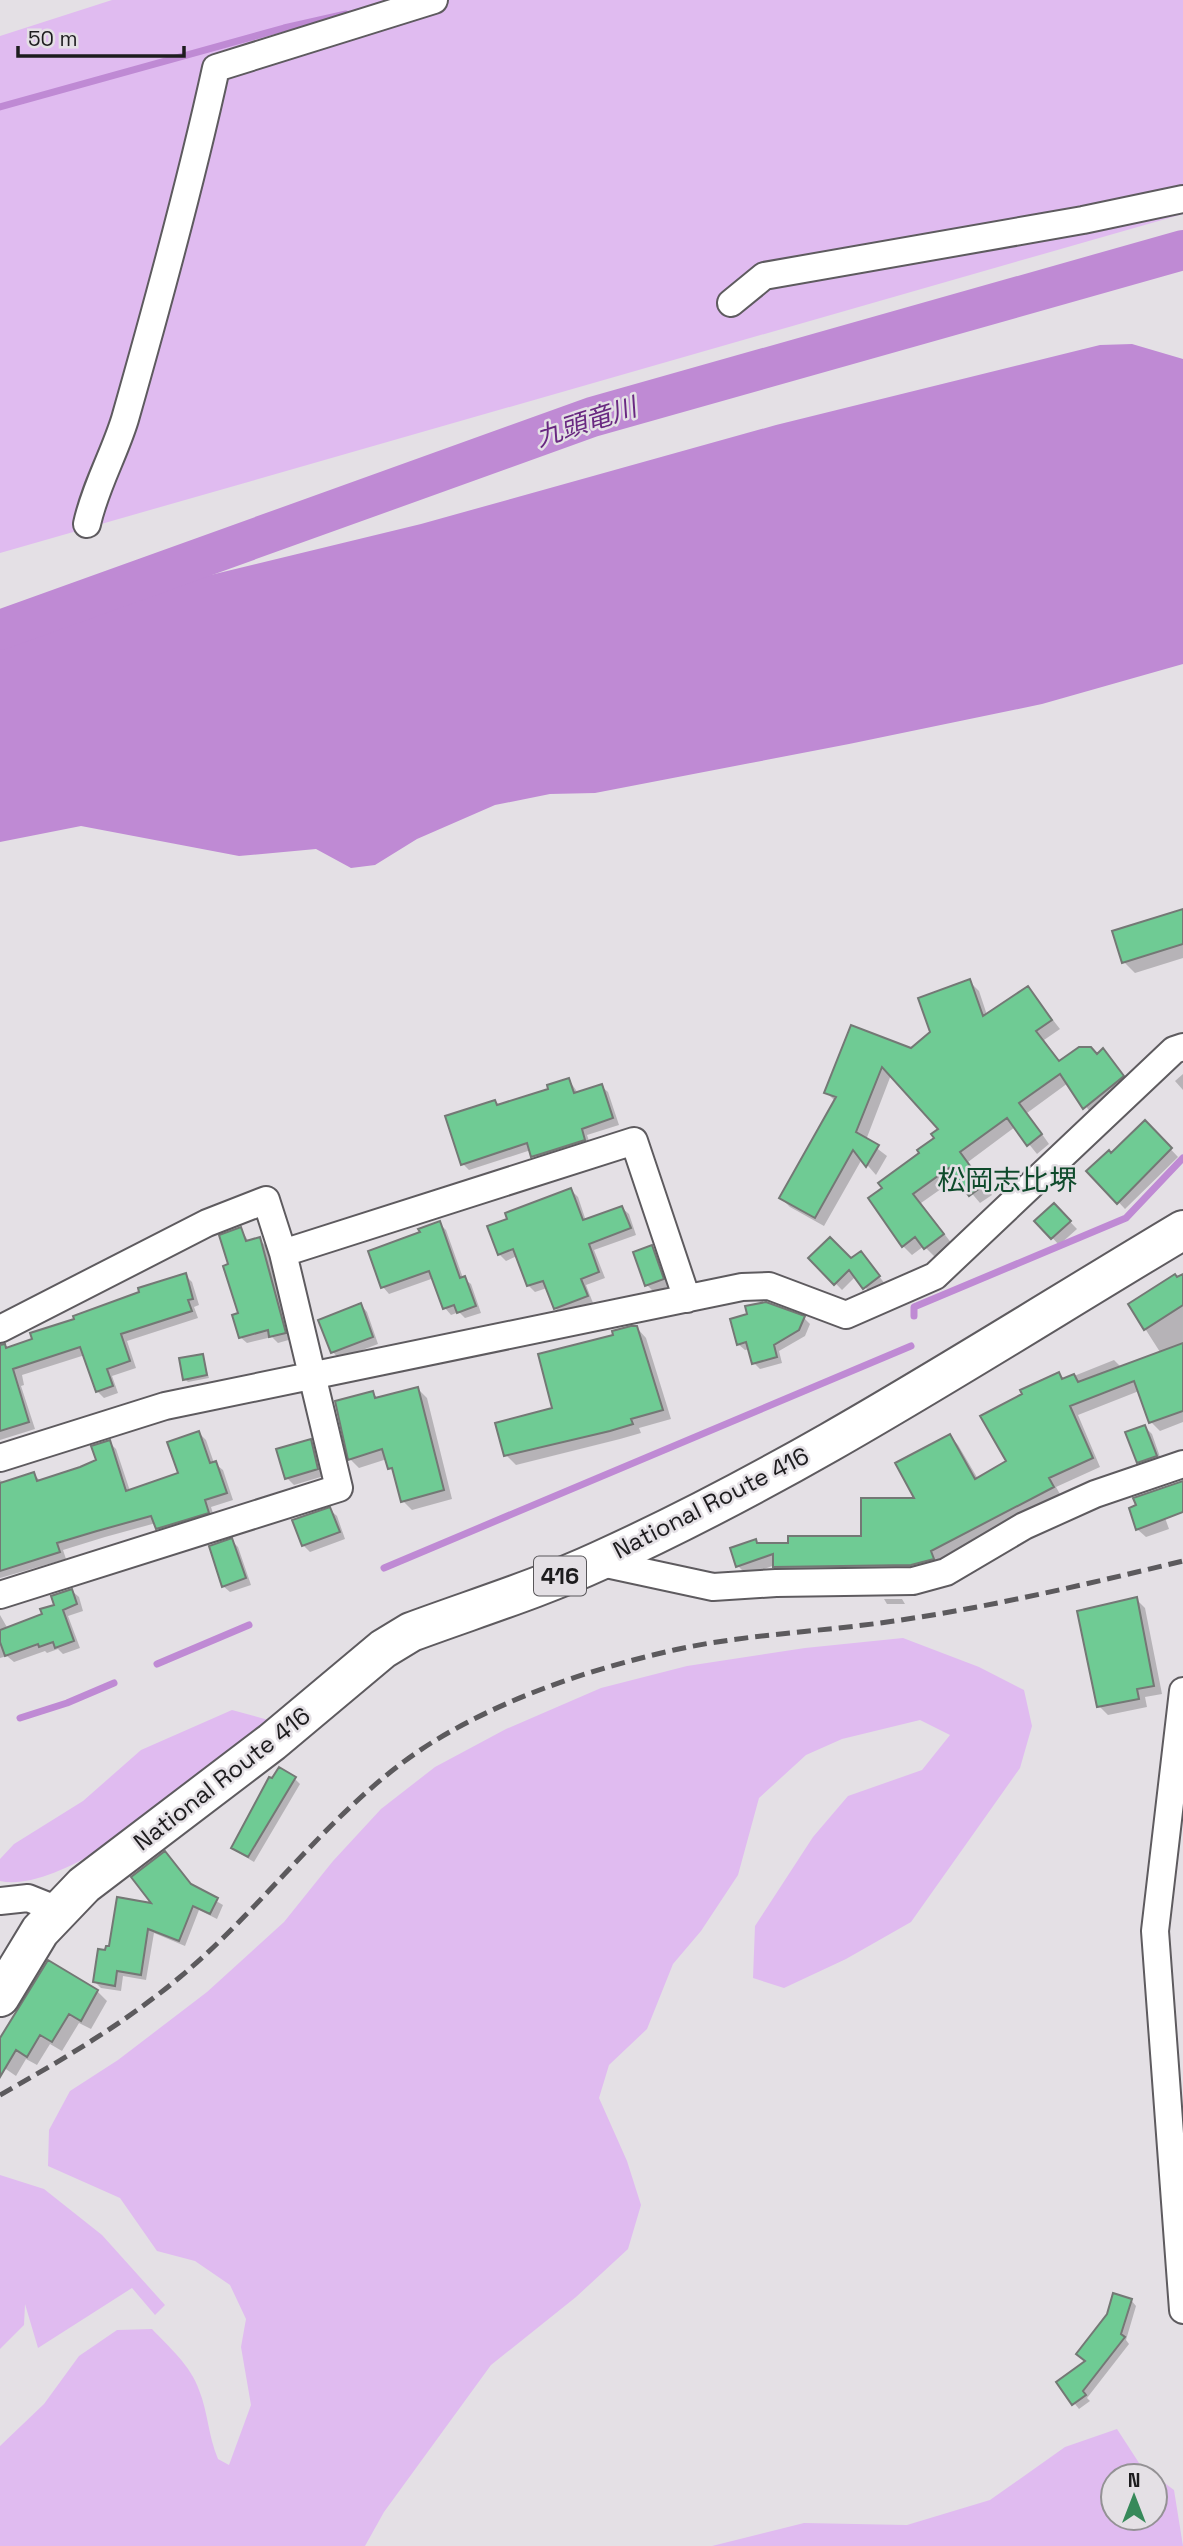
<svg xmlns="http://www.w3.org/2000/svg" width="1183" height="2546" font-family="'Space Grotesk','Noto Sans JP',sans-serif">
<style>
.green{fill:#e0bbf0}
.water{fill:#bf8ad4}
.shadow{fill:#0003}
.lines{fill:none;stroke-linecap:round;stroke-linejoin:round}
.stream{stroke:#bf8ad4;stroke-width:7}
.river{stroke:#bf8ad4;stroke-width:40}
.building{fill:#6fcb94;stroke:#747875;stroke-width:2}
.minor-casing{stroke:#5e5b5f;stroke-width:30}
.trunk-casing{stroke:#5e5b5f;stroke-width:42}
.minor{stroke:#fff;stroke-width:26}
.trunk{stroke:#fff;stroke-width:38}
.rail{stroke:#5c5a5d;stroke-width:5;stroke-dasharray:14 7;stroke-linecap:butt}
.labels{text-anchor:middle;stroke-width:5;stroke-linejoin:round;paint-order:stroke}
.shield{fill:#e4e0e5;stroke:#59575a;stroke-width:2}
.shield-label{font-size:23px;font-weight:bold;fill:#1d1c1e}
.street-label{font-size:24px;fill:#1d1c1e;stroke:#e4e0e5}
.water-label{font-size:26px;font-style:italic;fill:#692881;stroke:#e4e0e5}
.quarter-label{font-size:28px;fill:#0e4a2b;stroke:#e4e0e5}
</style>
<rect width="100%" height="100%" fill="#e4e0e5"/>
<path class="green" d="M112 0H1183V214L0 553V36Z
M903 1638 979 1667 1024 1690 1032 1726 1020 1768 911 1922 846 1959 784 1988 753 1978 755 1926 813 1837 848 1796 922 1770 950 1735 920 1720 842 1739 806 1755 759 1798 738 1875 701 1931 673 1964 647 2029 609 2065 599 2098 627 2161 641 2205 628 2249 576 2297 491 2365 384 2512 365 2546H0V2446L44 2404 79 2356 117 2330 152 2329C169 2347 191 2366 199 2390 208 2412 208 2435 218 2459L229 2465 251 2405 241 2347 246 2319 230 2285 195 2261 157 2251 120 2198 48 2166 49 2130 70 2091 118 2060 207 1992 284 1922 333 1861 381 1809 435 1767 506 1729 601 1688 687 1666 805 1648Z
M232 1710 272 1721C216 1764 71 1896 0 1881V1859L14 1844 83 1801 141 1750Z
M0 2175 44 2189 102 2235 165 2305 155 2315 132 2288 38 2348 25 2304 24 2325 0 2349Z
M1117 2429 1141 2466 1154 2476H1113V2518H1155V2476L1174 2490 1183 2546H712L804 2523 907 2525 990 2500 1065 2447Z"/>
<path class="water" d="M1132 344 1183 359V664L1042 704 849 744 595 793 550 794 495 805 417 839 375 865 351 868 316 849 239 856 81 826 0 842V631L87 605 421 524 776 425 1100 345Z"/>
<path class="shadow" d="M1183 911V958L1135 973 1124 962Z
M970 982 979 991 987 1015 1028 988 1060 1029 1044 1040 1060 1062 1097 1055 1103 1051 1131 1086 1094 1117 1068 1083 1027 1113 1049 1144 1037 1154 1015 1127 968 1162 992 1195 980 1203 958 1177 921 1203 952 1244 935 1257 924 1246 912 1255 903 1246 880 1183 937 1138 940 1130 891 1075 866 1140 887 1156 876 1175 862 1159 824 1226 790 1207 781 1198 835 1101 827 1093 911 1050 932 1032Z
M1183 1074V1090L1175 1081Z
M569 1080 578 1093 601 1086 608 1092 619 1125 587 1135 591 1147 540 1162 531 1150 469 1170 463 1164 495 1102 499 1106 550 1090Z
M1145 1122 1178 1157 1125 1209 1089 1171 1111 1155Z
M571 1190 578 1197 586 1221 622 1208 629 1214 636 1235 594 1250 605 1278 586 1285 593 1303 562 1315 555 1308 547 1288 535 1292 528 1285 517 1256 506 1261 499 1254Z
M1054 1205 1077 1229 1059 1245 1037 1221Z
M439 1223 446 1230 463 1278 471 1284 481 1313 465 1318 459 1312 451 1315 445 1308 434 1278 389 1294 383 1287 422 1233Z
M241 1229 249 1242 259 1239 266 1246 292 1339 278 1343 272 1337 247 1343 240 1337V1315L230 1266Z
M652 1247 659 1254 670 1286 654 1292 647 1285Z
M811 1258 867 1260 885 1284 871 1294 856 1276 842 1290Z
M185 1275 192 1282 199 1305 194 1307 198 1318 127 1341 136 1368 112 1376 118 1393 104 1398 97 1391 85 1355 22 1375 24 1385 21 1386 35 1429 0 1440V1351L34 1340Z
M1183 1276V1422L1160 1431 1151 1422 1139 1391 1078 1415 1100 1467 1056 1487 1061 1496 939 1560 942 1568 784 1576 775 1565 747 1575 738 1566 758 1544 862 1537 917 1500 950 1436 958 1445 978 1479 1008 1462 1059 1374 1064 1380 1114 1360 1120 1366 1160 1352 1130 1305Z
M361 1305 367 1312 378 1344 339 1359 333 1352Z
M749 1315 804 1318 810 1324 805 1336 779 1351 782 1363 760 1369 754 1363 750 1349 745 1350 738 1344Z
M637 1328 646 1338 671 1419 639 1428 641 1433 620 1439 516 1465 506 1455 554 1409 540 1355 577 1344 580 1347Z
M202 1355 209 1378 188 1382 185 1379Z
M418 1389 427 1398 452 1499 412 1510 403 1501 396 1474 387 1459 359 1468 350 1459 373 1393 378 1399Z
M1145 1427 1152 1434 1160 1457 1143 1463 1136 1456Z
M199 1433 206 1440 214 1463 223 1470 233 1500 211 1507 215 1520 165 1535 156 1523 105 1537 63 1550 66 1559 0 1578V1480L4 1483 34 1474 41 1482 98 1461 109 1442 116 1449 130 1491 180 1474Z
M311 1441 318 1448 324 1476 294 1485 287 1478Z
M1183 1482V1510L1164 1515 1169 1529 1146 1537 1137 1529Z
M329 1509 337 1516 345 1539 310 1552 303 1545Z
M231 1540 238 1547 251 1585 230 1592 223 1586Z
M72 1591 79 1597 83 1611 68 1616 80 1648 63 1654 58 1649 47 1653 45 1651 14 1662 7 1656 0 1658V1615L8 1629 45 1615Z
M884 1599H902L905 1604H887Z
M1136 1599 1145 1608 1162 1694 1145 1697 1147 1707 1108 1715 1099 1706Z
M294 1778 300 1784 254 1862 239 1853 233 1847Z
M192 1887 223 1905 217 1919 199 1910 185 1946 154 1933 146 1980 123 1976 121 1991 101 1988 95 1982 107 1952 155 1906Z
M97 1991 107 2001 91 2029 79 2023 62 2051 50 2044 37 2065 26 2059 16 2076 0 2065V2042Z
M1131 2300 1136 2306 1126 2340 1129 2344 1087 2398 1090 2401 1079 2409 1058 2383 1087 2362Z"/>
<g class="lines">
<path class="stream" d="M0 107 284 28 346 14
M914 1316V1307L1126 1218 1183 1158
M384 1568 911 1346
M157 1664 249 1625
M20 1718 67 1703 114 1683"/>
<path class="river" d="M0 630 592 417 1183 250"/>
</g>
<path class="building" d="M1183 909V944L1122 963 1112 931Z
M970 979 983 1016 1028 986 1052 1020 1036 1031 1059 1061 1079 1047H1091L1097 1054 1103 1048 1124 1076 1083 1109 1060 1074 1019 1103 1042 1134 1027 1146 1007 1118 960 1152 984 1185 969 1196 949 1168 913 1194 944 1234 924 1249 915 1237 902 1247 868 1198 882 1188 878 1183 919 1153 917 1150 934 1138 931 1134 938 1129 882 1067 856 1132 879 1145 866 1167 853 1150 815 1218 779 1198 836 1097 824 1093 851 1025 911 1048 930 1032 918 998Z
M569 1078 574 1093 602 1084 613 1118 582 1129 585 1140 544 1153 531 1157 527 1143 461 1165 445 1116 495 1100 497 1105 548 1089 547 1085Z
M1145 1120 1172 1148 1117 1204 1086 1171 1109 1150 1111 1153Z
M571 1188 583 1220 622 1206 631 1228 589 1244 599 1272 581 1279 588 1296 554 1309 543 1281 527 1286 513 1249 498 1255 487 1226 507 1219 505 1213Z
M1054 1203 1071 1221 1051 1239 1034 1221Z
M440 1221 460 1278 465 1276 476 1306 457 1313 454 1305 443 1309 429 1271 381 1288 368 1251 420 1232 418 1229Z
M241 1227 246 1241 260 1237 286 1333 269 1337 268 1330 239 1338 232 1315 238 1313 223 1266 228 1264 219 1235Z
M830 1237 851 1258 861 1251 880 1276 863 1289 849 1270 834 1285 808 1258Z
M652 1245 664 1279 645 1286 633 1252Z
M186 1273 193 1299 188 1300 192 1311 121 1334 130 1361 107 1369 113 1386 96 1392 80 1347 13 1369 29 1422 0 1431V1345L5 1344 6 1348 32 1339 30 1333 74 1319 73 1316 139 1292 138 1288Z
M1175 1274 1177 1277 1183 1274V1305L1144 1330 1128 1304Z
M766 1302 805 1316 799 1330 774 1345 777 1357 752 1364 746 1342 737 1345 730 1319 747 1314 745 1306Z
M361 1303 373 1337 331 1353 318 1320Z
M631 1326H637L663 1410 631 1419 633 1424 610 1431 504 1456 495 1423 552 1408 538 1354 613 1335 612 1331Z
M1183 1343V1411L1149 1423 1134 1381 1070 1406 1093 1458 1049 1478 1054 1487 931 1551 934 1559 911 1565 773 1567V1554L736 1567 730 1548 756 1539 757 1543H788V1536H861V1498H914L895 1463 950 1434 975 1479 1006 1461 980 1416 1022 1394 1020 1390 1059 1372 1062 1379 1074 1374 1078 1382Z
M203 1354 207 1375 183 1380 179 1358Z
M418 1387 444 1490 401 1502 392 1468 388 1469 382 1449 348 1460 335 1401 373 1391 375 1398Z
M1145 1425 1157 1456 1137 1463 1125 1432Z
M199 1431 210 1463 216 1461 227 1493 205 1500 209 1513 156 1529 151 1516 97 1531 57 1543 60 1552 0 1571V1483L34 1472 37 1481 80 1467 96 1460 91 1446 110 1440 126 1491 178 1473 167 1442Z
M311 1439 318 1469 285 1479 276 1449Z
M1183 1481V1512L1136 1530 1129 1508 1136 1505 1133 1498Z
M330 1507 340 1532 302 1546 292 1520Z
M232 1538 246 1578 222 1587 209 1546Z
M72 1589 77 1604 63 1610 74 1641 55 1648 53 1642 39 1647 38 1644 5 1656 0 1642V1630L42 1614 40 1609 54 1605 51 1596Z
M1137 1597 1154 1686 1137 1689 1139 1699 1097 1707 1077 1611Z
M279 1767 296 1777 248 1857 231 1848 269 1777 272 1778Z
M165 1851 191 1884 218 1898 210 1914 193 1906 179 1941 148 1929 141 1975 117 1971 115 1986 93 1982 98 1949 105 1950 106 1946H109L117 1897 151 1903 131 1877Z
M48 1960 98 1990 81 2021 69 2014 52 2042 40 2035 27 2057 16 2050 0 2077V2038Z
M1113 2293 1132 2299 1121 2334 1125 2337 1083 2391 1086 2395 1072 2405 1056 2382 1085 2361 1076 2354 1107 2314Z"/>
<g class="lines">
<defs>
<path id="minor" d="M731 303 764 276 1083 220 1183 199
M87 524C95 487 114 455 125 419 158 303 190 187 216 68L434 0
M283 1253 634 1141 687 1299
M0 1329 207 1223 266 1200 283 1253 339 1488 0 1595
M0 1458 165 1406 742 1287 769 1286 846 1315 935 1276 1174 1050 1183 1047
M597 1562 713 1587 776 1583 913 1581 946 1572 1024 1526 1095 1494 1183 1464
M1183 1691 1155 1931 1183 2310
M0 1901 28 1898 58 1910"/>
<path id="trunk" d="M0 1997 40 1931 84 1885 272 1742 383 1649 411 1632C473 1609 538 1589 599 1561 803 1469 992 1344 1183 1230"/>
</defs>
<use href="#minor" class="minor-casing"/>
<use href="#trunk" class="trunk-casing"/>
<use href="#minor" class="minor"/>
<use href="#trunk" class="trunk"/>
<path class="rail" d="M0 2095C62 2060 125 2023 180 1977 269 1903 336 1801 436 1740 509 1696 591 1669 674 1650 746 1634 821 1632 894 1621 991 1607 1087 1584 1183 1561"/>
</g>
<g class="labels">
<rect class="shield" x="534" y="1556.5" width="52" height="39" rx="5"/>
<g class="shield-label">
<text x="560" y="1584">416</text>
</g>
<g class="street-label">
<text transform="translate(711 1503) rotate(-27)" y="8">National Route 416</text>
<text transform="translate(222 1779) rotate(-38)" y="8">National Route 416</text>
</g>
<g class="water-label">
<text transform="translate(586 422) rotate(-18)" y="9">九頭竜川</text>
</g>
<g class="quarter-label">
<text x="1007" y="1190">松岡志比堺</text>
</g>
</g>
<g transform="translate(1134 2497)"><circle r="33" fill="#e4e0e5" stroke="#949295" stroke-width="2"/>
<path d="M0-5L12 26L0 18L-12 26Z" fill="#37895a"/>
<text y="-10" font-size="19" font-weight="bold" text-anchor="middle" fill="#1d1c1e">N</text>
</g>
<path d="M18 46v10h166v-10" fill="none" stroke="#1d1c1e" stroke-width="3.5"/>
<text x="28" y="46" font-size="21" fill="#1d1c1e" stroke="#e4e0e5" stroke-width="5" paint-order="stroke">50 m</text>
</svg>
